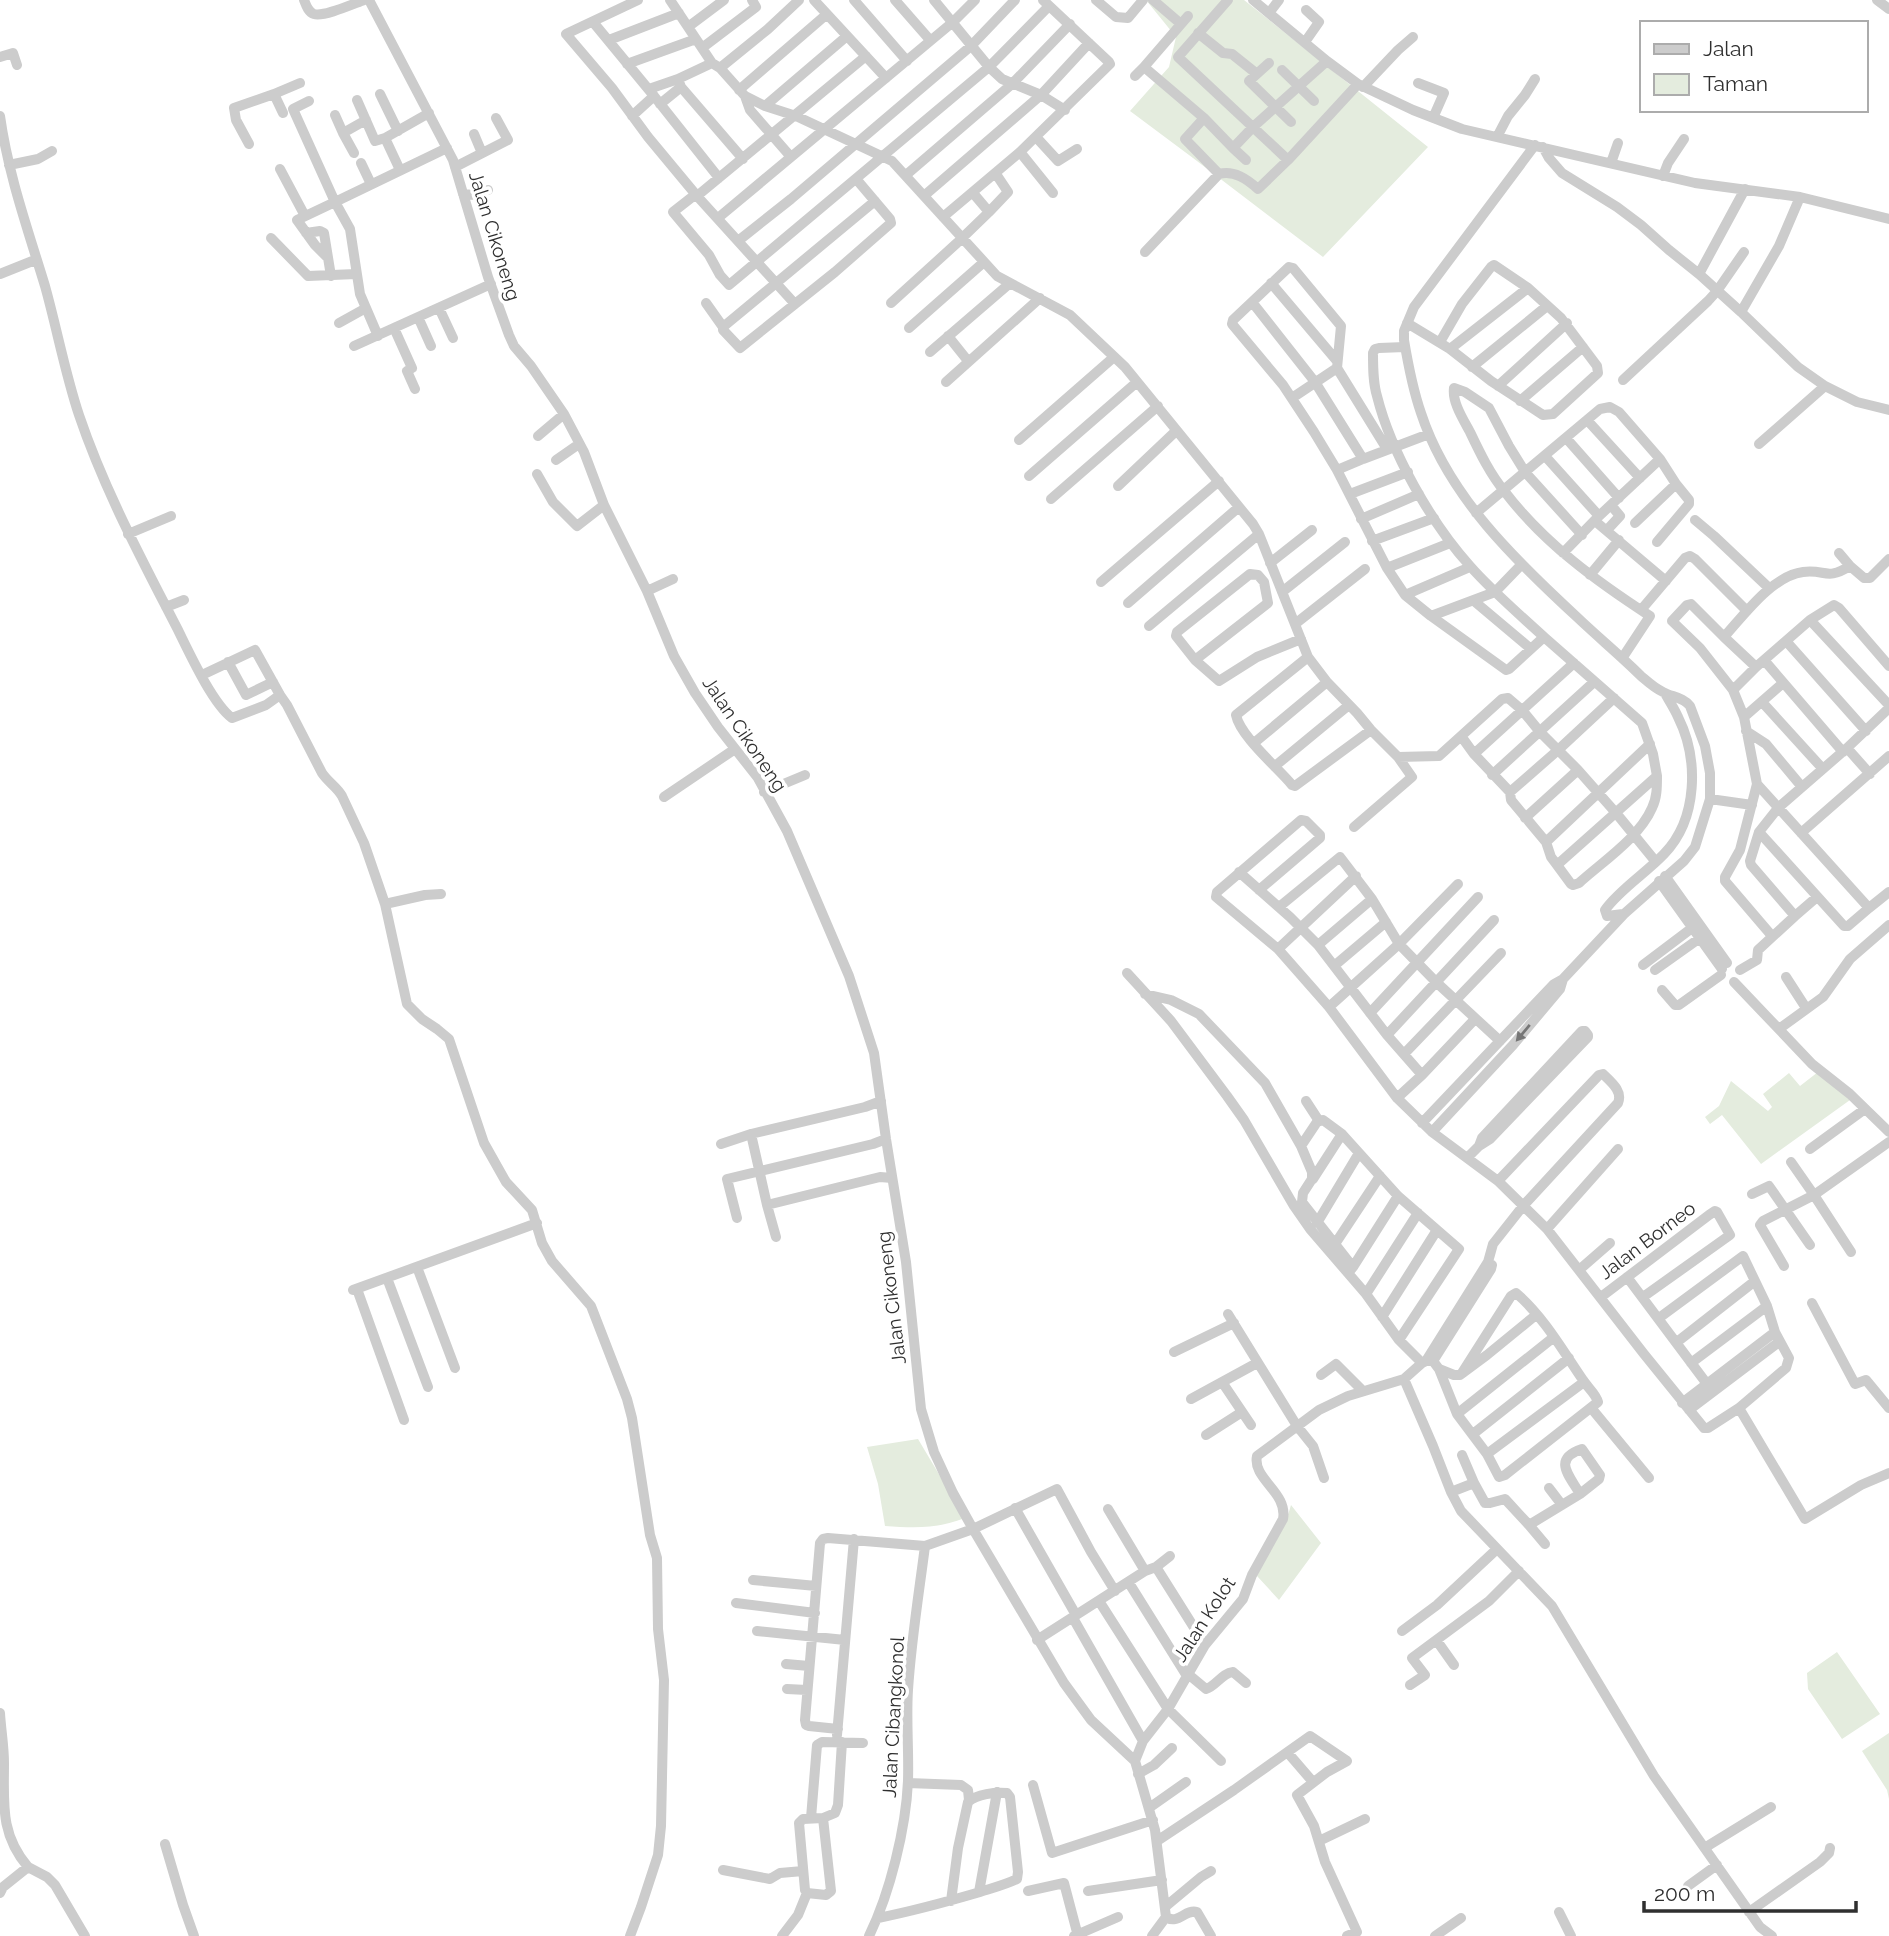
<svg xmlns="http://www.w3.org/2000/svg" width="1889" height="1936" font-family="Raleway,sans-serif">
<style>
.green{fill:#e4ecde}
.lines{fill:none;stroke-linecap:round;stroke-linejoin:round}
.minor{stroke:#ccc;stroke-width:10}
.oneway{fill:#767676}
.labels{text-anchor:middle;stroke-width:7;stroke-linejoin:round;paint-order:stroke}
.street-label{font-size:19px;fill:#2f2f2f;stroke:#fff}
</style>
<rect width="100%" height="100%" fill="#fff"/>
<path class="green" d="M1146 0H1244L1428 147 1323 257 1193 158 1130 111 1169 67 1176 37Z
M1818 1072 1850 1100 1761 1164 1722 1115 1710 1124 1705 1117 1719 1106 1731 1081 1768 1111 1772 1107 1763 1094 1789 1073 1800 1086Z
M918 1439 965 1518C937 1529 915 1528 885 1526L878 1484 867 1447Z
M1291 1505 1321 1543 1279 1600 1257 1576C1267 1551 1284 1532 1291 1505Z
M1837 1652 1880 1714 1842 1739 1808 1689 1807 1673Z
M1889 1733V1799L1887 1790 1862 1751Z"/>
<g class="lines">
<path class="minor" d="M304 0C306 5 308 12 314 14 324 17 353 4 364 0
M369 0 453 160 488 277 509 335 514 346 531 366 564 414 584 452 604 505 647 591 674 656 695 693 718 727 758 778 787 831 849 976 874 1053 886 1139 906 1262 921 1409 934 1452 953 1493 973 1529 1064 1683 1091 1720 1135 1761 1155 1830 1166 1917C1178 1925 1185 1909 1197 1912L1211 1936
M638 0 566 34 612 88 648 137 697 196 795 304
M670 0 712 63 720 68 745 96 765 106 796 116 892 161 997 276 1070 315 1125 367 1253 524 1259 534 1308 657 1327 682 1357 713 1371 730 1398 757 1439 756 1502 699 1508 698 1522 710 1540 732 1578 770 1616 813 1656 862
M814 0 886 78
M854 0 907 61
M895 0 930 40
M934 0 989 67 1002 79 1041 95 1065 110
M1096 0 1116 17 1128 18 1143 0
M1153 0 1181 24
M1228 0 1178 57 1288 160
M1253 0 1327 61 1358 84 1413 110 1462 129 1695 183 1800 197 1889 219
M1877 0 1889 9
M1269 13 1279 0
M593 22 654 96 632 116
M688 27 724 0
M1198 33 1223 53 1232 54 1257 74
M609 40 679 13
M1305 42 1319 22 1306 10
M702 48 756 7 752 0
M0 57 13 53 17 65
M1269 63 1249 81 1291 122
M627 64 696 39
M1144 67 1188 16
M720 68 768 29 799 0
M1282 70 1314 101
M1135 76 1144 67 1204 118 1233 148
M1418 83 1444 93 1433 118
M681 87 743 159
M1363 87 1398 50 1413 37
M649 89 678 79
M739 90 827 14
M380 94 398 131
M654 96 719 178
M745 96 750 110 791 157
M357 100 375 141 385 138
M309 101 293 109 335 202 297 220 315 245 328 258
M660 104 681 87 678 79 712 63
M765 106 847 36
M283 113 274 94 300 83
M335 115 343 133
M0 116C8 174 28 230 45 286 57 329 65 373 79 415 104 489 141 558 177 628 189 652 212 703 232 718L266 705 280 695 287 705 322 773C328 782 337 787 342 796L364 843 385 904 407 1004 422 1019 437 1029 449 1039 484 1143 506 1182 532 1210 542 1243 552 1261 591 1306 627 1399 632 1418 650 1535 657 1558 658 1629 664 1680 661 1826 658 1855 641 1907 630 1936
M1204 118 1185 139 1219 174
M474 134 482 153
M1036 137 1058 161 1077 149
M1497 137 1508 116 1525 95 1535 79
M249 144 236 120 234 108 274 94
M1543 147 1549 158 1562 173 1617 207 1641 225 1669 250 1699 274 1741 312
M1020 152 1053 193
M354 153 343 133 366 120
M1246 160 1233 148 1253 127 1327 61
M361 163 371 184
M1611 163 1618 143
M9 165 38 159 52 151
M455 167 508 140 496 118
M280 169 305 216
M400 170 385 138 429 113
M906 175 1012 84 1070 24
M1663 176 1668 163 1684 139
M463 194 477 195 488 190
M696 194 673 212 709 255 720 275 729 285 989 67 1049 6
M925 195 1041 95 1089 43
M697 196 866 56
M989 212 1008 192 996 174
M943 217 1020 152 1110 64 1109 62 1043 0
M718 218 953 22 975 0
M306 233 320 231 324 233 331 276
M271 238 308 276 356 274
M738 241 791 199 971 46 1015 0
M1145 252 1219 174C1234 170 1247 179 1258 189L1288 160 1358 84
M0 274 35 260
M1699 274 1745 189
M1271 283 1337 361
M1252 302 1315 382 1363 459
M706 303 723 327V330L740 348 835 272 891 223 890 219 857 180
M891 303 957 243 989 212 973 193
M439 308 453 338
M418 317 431 346
M339 323 366 308
M1407 323 1450 349 1491 381 1543 415 1553 414 1598 373 1597 366 1561 318 1528 288 1494 265 1491 267 1462 304 1440 342
M723 327 875 201
M394 328 412 368 407 371 415 389
M909 328 984 262
M378 336 360 294 350 229 335 202 447 148
M948 336 968 361
M354 346 491 284
M1405 347 1379 348 1375 349 1373 353C1373 368 1373 383 1377 396 1391 452 1431 523 1470 566 1492 591 1519 614 1544 637
M1450 349 1528 288
M930 352 1009 284
M1472 367 1547 306
M1623 380 1708 301 1717 291 1744 252
M946 382 1040 298
M1498 386 1567 323
M1825 386 1857 402 1889 410
M1292 398 1337 368
M1520 401 1583 347
M1587 420 1640 478
M538 436 564 414
M1566 438 1619 498
M1019 440 1114 357
M1759 444 1825 386 1798 367 1741 312 1779 246 1800 197
M1387 449 1337 368 1341 326 1293 268 1289 267 1233 320 1232 324 1283 385 1314 432 1337 470 1387 568 1405 595 1431 616 1506 670 1509 669 1544 637 1642 723 1653 754 1657 776
M1545 456 1599 516
M556 460 579 444
M1337 470 1363 459 1429 434
M537 474 553 502 577 526 604 505
M1029 476 1137 382
M1118 486 1176 431
M1350 494 1408 472
M1051 499 1158 406
M1476 513 1600 409 1610 407 1619 412 1660 459 1676 484 1689 500V504L1657 542
M1361 519 1419 494
M1695 520 1714 536 1769 588
M1595 521 1666 581
M1635 523 1676 484
M1607 530 1620 516 1611 505
M128 534 171 516
M1582 535 1525 472 1509 446 1489 408 1465 392 1454 388C1452 402 1463 419 1470 432 1480 453 1490 474 1505 492 1544 543 1596 581 1650 616L1623 657
M1372 541 1434 518
M1563 553 1599 516 1660 459
M1839 553 1850 566
M1270 563 1312 530
M1387 568 1450 543
M1590 575 1619 540
M1101 582 1219 481
M647 591 673 579
M1282 592 1345 542
M1405 595 1470 567
M1474 601 1531 649
M1128 603 1239 507
M166 607 184 600
M1641 610 1685 558 1690 556 1695 559 1747 611
M1431 616 1495 592 1522 564
M1810 620 1889 705
M1295 624 1365 569
M1149 626 1259 534
M1724 637 1691 604 1687 605 1672 621 1700 648 1733 690 1756 667 1810 620 1834 605 1839 608 1889 666
M1786 641 1866 731
M1308 657 1236 715C1240 736 1278 768 1292 785L1295 786 1371 730
M1195 660 1176 636 1177 632 1250 574 1258 575 1264 582 1268 603 1195 660 1219 681 1257 657 1301 639
M1764 660 1843 752
M228 662 246 695 273 682
M1756 667 1724 637C1744 615 1772 576 1803 572 1826 569 1826 581 1850 566L1864 578H1870L1889 559
M202 675 255 650 280 695
M1733 690 1744 717 1757 784 1740 850 1725 877V881L1772 936
M1762 702 1822 768
M1744 717 1783 683
M1746 731 1766 744 1802 787
M1461 736 1474 754 1510 792 1511 800 1546 842 1551 857 1557 865
M1254 743 1327 682
M1847 748 1870 774
M1474 754 1574 663
M1275 766 1349 705
M1492 775 1594 682
M1657 776C1657 787 1657 798 1652 808 1639 838 1602 862 1579 883L1573 885 1571 884 1557 865Z
M1757 784 1869 908 1889 892
M764 792 805 775
M1510 792 1557 751 1614 698
M664 797 735 749
M1710 799 1752 805
M1525 818 1578 770
M1354 827 1412 777 1398 757
M1759 832 1750 861 1751 865 1795 916 1817 897
M1801 833 1889 756
M1546 842 1650 744
M1239 872 1290 917 1318 945 1387 1035 1422 1075
M1665 876 1727 963
M1659 881 1722 969
M1259 890 1320 838V835L1306 821 1301 820 1217 892 1216 897 1278 949 1329 1007 1397 1098 1432 1132 1498 1181 1547 1229 1618 1149
M385 904 425 895 441 894
M1279 907 1340 857 1372 899 1399 944 1436 982 1500 1041
M1869 908 1848 926H1844L1759 832 1778 808 1847 748 1889 708
M1623 914 1607 916 1605 910C1619 890 1646 873 1664 854 1698 819 1699 759 1678 717 1674 708 1669 701 1665 693
M1318 945 1372 899
M1278 949 1356 876
M1643 965 1692 928
M1334 966 1386 922
M1655 970 1700 938
M1740 970 1757 960 1758 950 1795 916
M1127 973 1171 1021 1227 1096 1244 1120 1294 1206 1310 1229 1366 1294 1399 1340 1422 1363
M1786 977 1806 1008
M1734 982 1812 1064 1850 1094 1889 1132
M1662 990 1675 1005H1679L1721 975
M1145 994 1171 1000 1199 1014 1265 1083 1301 1146 1312 1172V1179L1303 1193 1302 1202 1353 1267 1348 1273
M1329 1007 1399 944 1458 884
M1370 1013 1478 897
M1779 1029 1823 997 1850 959 1889 925
M1387 1035 1494 920
M1404 1054 1501 953
M1397 1098 1422 1075 1475 1019
M1306 1101 1319 1121
M1422 1123 1554 984 1563 979 1624 914 1684 861 1695 847 1710 799V773L1705 746 1690 706C1683 697 1672 697 1663 692 1654 688 1648 682 1641 676 1621 656 1599 638 1578 618 1516 561 1448 496 1421 413 1413 390 1408 364 1404 340V331L1414 307 1535 145
M1432 1132 1513 1045 1560 989 1563 979
M751 1134 767 1205 776 1237
M721 1144 751 1134 865 1107 881 1101
M1301 1146 1317 1122 1323 1120 1342 1134 1398 1196 1459 1249 1399 1340
M1479 1146 1482 1138 1582 1031H1585
M1810 1149 1865 1109
M1467 1158 1479 1146 1490 1139 1588 1037V1035L1585 1031
M1313 1179 1342 1134
M1752 1194 1769 1186 1810 1245
M767 1205 880 1177 892 1178
M737 1218 727 1179 873 1144 886 1139
M1317 1223 1359 1153
M1547 1229 1644 1354 1704 1428H1708L1739 1408 1786 1368 1789 1358 1775 1332
M1335 1244 1380 1176
M1851 1252 1814 1195 1889 1142
M1784 1266 1760 1225 1763 1221 1814 1195 1791 1162
M417 1267 455 1368
M1353 1267 1398 1196
M1579 1270 1610 1243
M1627 1277 1707 1384
M387 1278 428 1387
M357 1289 404 1420
M353 1290 537 1223
M1366 1294 1418 1213
M1601 1297 1709 1215 1715 1211 1717 1212 1730 1235 1643 1297
M1812 1303 1855 1384 1866 1380 1889 1408
M1228 1314 1297 1426 1313 1446 1324 1478
M1382 1317 1437 1230
M1659 1318 1743 1256 1767 1306 1691 1363
M1677 1342 1755 1281
M1174 1352 1234 1323
M1430 1357 1439 1369 1457 1414 1487 1454 1499 1477 1505 1475 1598 1402C1596 1394 1588 1388 1583 1380 1563 1351 1544 1317 1516 1293L1511 1296 1462 1373
M1426 1361 1488 1262 1493 1244 1523 1206 1618 1103C1623 1091 1611 1082 1603 1074L1599 1075 1498 1181
M1439 1369 1454 1375H1460L1487 1355 1536 1315
M1321 1375 1336 1364 1363 1391
M1404 1379 1433 1446 1451 1492 1461 1511 1552 1606 1654 1776 1760 1927 1772 1936
M1222 1382 1251 1425
M1191 1399 1257 1363
M1682 1403 1775 1332 1767 1306
M1739 1408 1805 1519 1861 1485 1889 1473
M1592 1409 1649 1478
M1689 1410 1779 1342
M1457 1414 1554 1337
M1473 1434 1569 1358
M1206 1435 1242 1412
M1487 1454 1584 1382
M1462 1455 1474 1483
M1549 1488 1562 1505
M1451 1492 1474 1483 1485 1503H1490L1505 1499 1529 1525 1580 1494C1569 1475 1552 1459 1582 1449L1600 1475 1599 1479 1580 1494
M1015 1508 1076 1615
M1108 1509 1145 1571
M1529 1525 1545 1544
M1156 1567 1205 1645
M753 1580 816 1586
M1129 1583 1187 1676
M1099 1601 1168 1709 1221 1761
M736 1603 815 1613
M1073 1618 1143 1741
M757 1631 845 1640
M1402 1631 1437 1605 1497 1549
M1037 1640 1145 1571 1156 1567 1170 1556
M1437 1641 1454 1665
M786 1664 809 1666
M1188 1674 1206 1689C1216 1686 1222 1673 1233 1672L1246 1683
M1410 1685 1425 1675 1412 1658 1489 1601 1519 1571
M787 1689 807 1690
M0 1713C1 1730 4 1746 4 1763 4 1804 0 1834 28 1867L3 1887 0 1893
M838 1729 809 1726 806 1725 805 1720 820 1543 823 1539 828 1538 925 1546
M837 1735 854 1539
M1288 1753 1313 1782
M1135 1761 1143 1741 1168 1709 1205 1645 1243 1599 1252 1575 1283 1519C1288 1492 1252 1479 1257 1456L1319 1410 1348 1396 1404 1379 1422 1363 1426 1361H1433L1491 1269 1492 1265 1488 1262
M1138 1774 1154 1765 1172 1748
M908 1783 961 1785 968 1790 969 1800
M1033 1785 1052 1853 1153 1820
M1149 1808 1186 1782
M811 1818 817 1745 822 1742 863 1743
M1157 1841 1234 1790 1310 1736 1347 1761 1327 1772 1297 1795 1314 1826 1325 1862 1357 1932 1347 1936
M1319 1841 1365 1819
M165 1844 183 1905 194 1936
M1706 1847 1771 1807
M28 1867 47 1877 55 1885 85 1936
M723 1870 770 1879 780 1873 803 1871
M1688 1886 1717 1865
M1028 1891 1064 1883 1078 1936
M1088 1891 1162 1880
M979 1892 997 1792
M807 1893 826 1895 831 1891 823 1818
M1165 1907 1201 1877 1211 1871
M1559 1912 1571 1936
M1749 1912 1820 1862 1829 1853 1830 1848
M878 1918C913 1911 946 1902 980 1892 992 1888 1005 1885 1017 1879L1018 1872 1010 1797 1007 1793C995 1792 977 1794 968 1802L958 1848 951 1901
M782 1936 798 1915 807 1893 805 1890 799 1823 803 1819 823 1818 835 1813 838 1805 842 1742
M869 1936C890 1893 906 1828 908 1781 909 1750 906 1720 908 1690 911 1642 919 1593 925 1546L973 1529 1057 1489 1091 1552 1115 1591
M1074 1936 1118 1917
M1152 1936 1166 1917
M1435 1936 1461 1918"/>
</g>
<defs><path id="oneway-solid" d="M-6-.8H1V-3.2L6.5 0L1 3.2V.8H-6Z" transform="scale(1.75)"/></defs>
<use class="oneway" href="#oneway-solid" transform="translate(1523 1033) rotate(130)"/>
<g class="labels">
<g class="street-label">
<text transform="translate(495 236) rotate(73)" y="7">Jalan Cikoneng</text>
<text transform="translate(745 734) rotate(56)" y="7">Jalan Cikoneng</text>
<text transform="translate(1647 1240) rotate(-37)" y="7">Jalan Borneo</text>
<text transform="translate(891 1298) rotate(-97)" y="7">Jalan Cikoneng</text>
<text transform="translate(1204 1619) rotate(-57)" y="7">Jalan Kolot</text>
<text transform="translate(893 1717) rotate(-87)" y="7">Jalan Cibangkonol</text>
</g>
</g>
<rect x="1640" y="21" width="228" height="91" fill="#ffffff" stroke="#acacac" stroke-width="2"/>
<rect x="1654" y="44" width="35" height="10" fill="#cccccc" stroke="#acacac" stroke-width="2"/>
<text x="1703" y="56" font-size="21" fill="#2f2f2f">Jalan</text>
<rect x="1654" y="74" width="35" height="21" fill="#e4ecde" stroke="#acacac" stroke-width="2"/>
<text x="1703" y="91" font-size="21" fill="#2f2f2f">Taman</text>
<path d="M1644 1901v10h212v-10" fill="none" stroke="#2f2f2f" stroke-width="3.5"/>
<text x="1654" y="1901" font-size="21" fill="#2f2f2f" stroke="#ffffff" stroke-width="5" paint-order="stroke">200 m</text>
</svg>
